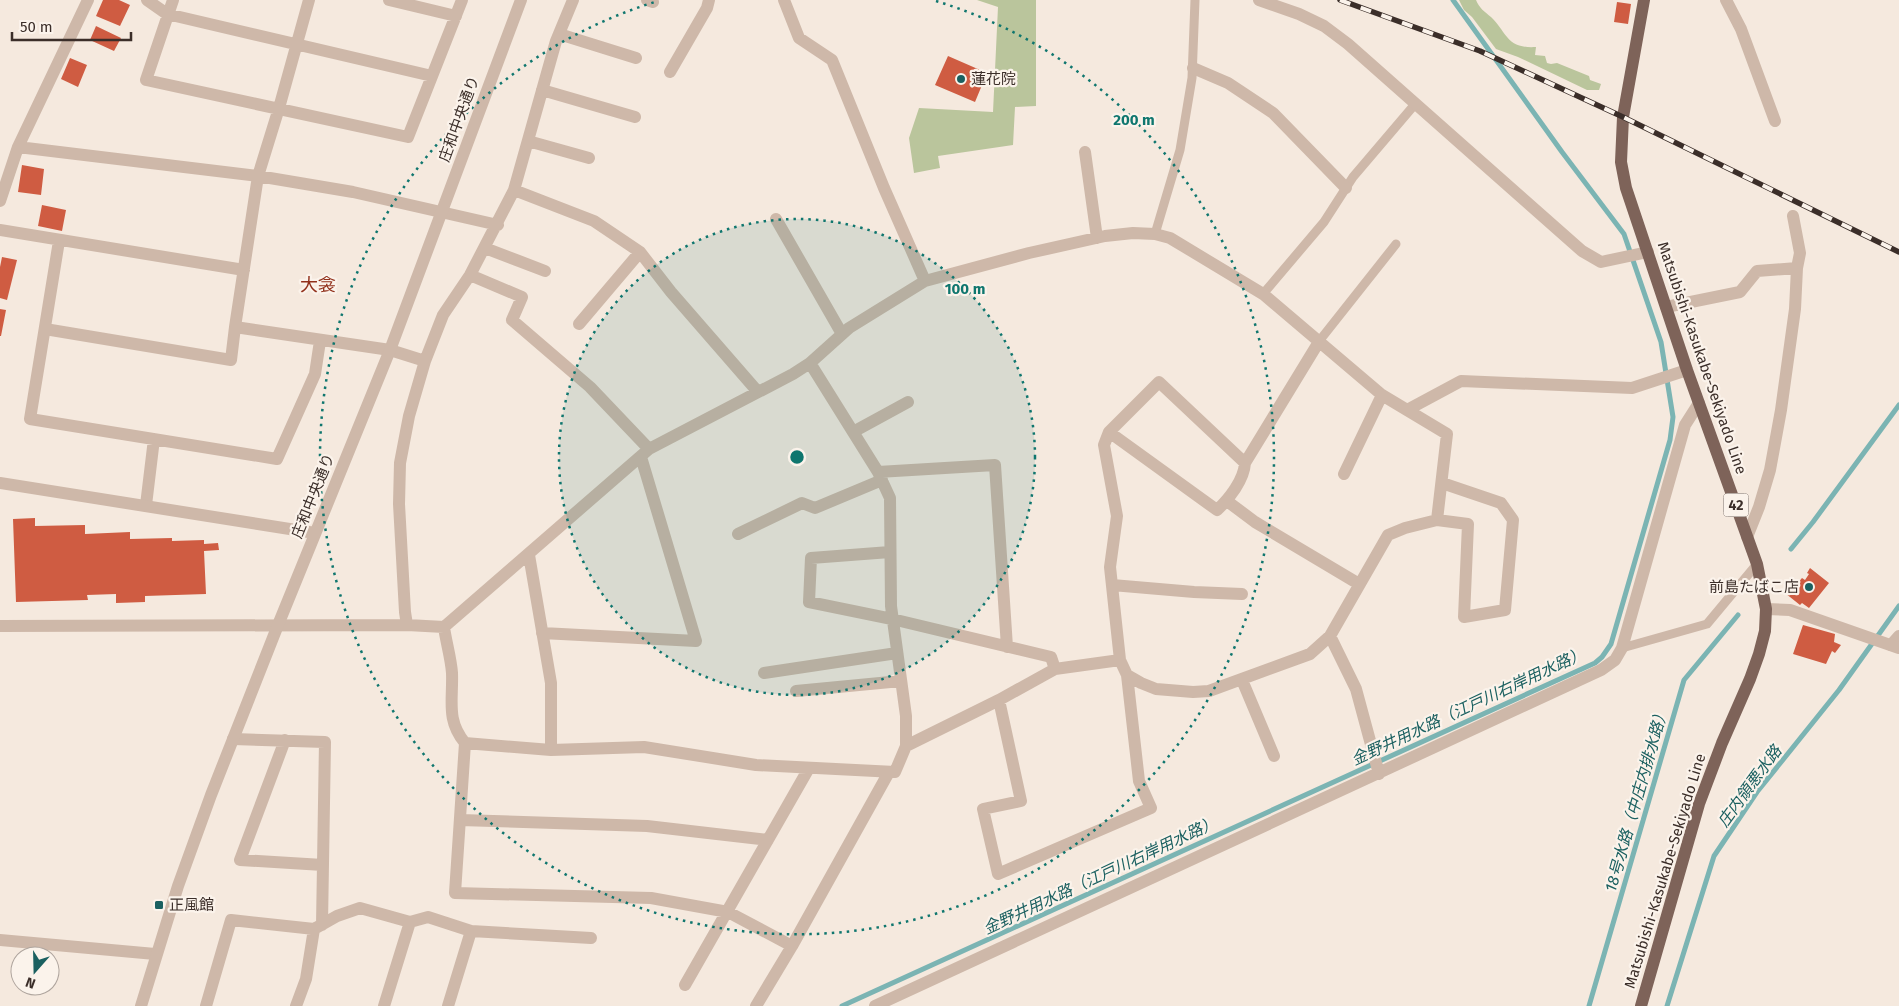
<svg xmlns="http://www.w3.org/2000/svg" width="1899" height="1006" font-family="'Fira Sans','Noto Sans JP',sans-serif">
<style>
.green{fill:#bac59c}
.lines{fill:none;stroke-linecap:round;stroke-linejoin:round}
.stream{stroke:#7bb4b3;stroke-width:5}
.building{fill:#cf5c42}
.service{stroke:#ceb8a9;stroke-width:9}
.minor{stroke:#ceb8a9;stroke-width:12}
.tertiary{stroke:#ceb8a9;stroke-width:12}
.primary{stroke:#7e6359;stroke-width:12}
.rail-casing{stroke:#3b2e29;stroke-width:5.5}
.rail{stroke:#fbf3eb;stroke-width:4;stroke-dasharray:11;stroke-linecap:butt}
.ring{fill:none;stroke:#0f766e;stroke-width:2.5;stroke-dasharray:2.5 5}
.poi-dot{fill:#1b6060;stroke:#fbf3eb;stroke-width:2}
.labels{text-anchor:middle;stroke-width:4.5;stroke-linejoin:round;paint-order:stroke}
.shield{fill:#fbf3eb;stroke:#756963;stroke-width:1}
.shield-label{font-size:14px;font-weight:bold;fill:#3b2e29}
.poi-label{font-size:15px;fill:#3b2e29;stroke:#fbf3eb;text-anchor:start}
.street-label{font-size:15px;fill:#3b2e29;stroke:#fbf3eb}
.water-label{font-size:16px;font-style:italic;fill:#1b6060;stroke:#fbf3eb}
.quarter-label{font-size:18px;fill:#91301b;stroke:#fbf3eb}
.centre{fill:#0f766e;stroke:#fbf3eb;stroke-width:2.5}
.ring-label{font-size:15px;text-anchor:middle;font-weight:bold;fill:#0f766e;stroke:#fbf3eb;stroke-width:4.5;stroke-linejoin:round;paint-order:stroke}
</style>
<rect width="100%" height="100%" fill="#f5e9de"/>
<path class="green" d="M977 0H1036V106L1015 107 1013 145 938 156 940 168 914 173 909 138 919 108 993 112 998 7Z
M1459 0H1476C1479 8 1485 12 1491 17 1507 32 1506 49 1536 47L1535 55 1545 56 1547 63 1551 64 1557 63 1589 76 1590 80 1601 84 1599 90H1587L1518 57 1496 49 1472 17 1464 10Z"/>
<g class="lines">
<path class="stream" d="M1791 549 1813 522 1899 405
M842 1006 1595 663 1602 657 1611 644 1670 440 1673 417 1661 342 1624 234 1562 152 1453 0
M1589 1006 1684 680 1738 615
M1667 1006 1714 856 1757 792 1839 690 1899 606"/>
</g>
<path class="building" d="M103 0H119L130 5 120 26 96 16Z
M1617 2 1631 4 1628 24 1614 22Z
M96 26 121 38 114 51 90 40Z
M948 56 987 73 975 102 935 85Z
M70 58 87 65 78 87 61 79Z
M22 165 44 169 41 195 18 192Z
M42 205 66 210 62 231 38 226Z
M2 257 17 260 7 300 0 298V267Z
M0 309 6 310 1 336H0Z
M35 518V526L85 525V534L130 532V539L172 538V541L204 540V544L218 543 219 550 204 551 206 594 145 596V602L116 603V594L87 595 88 600 16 602 13 519Z
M1810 568 1829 583 1809 608 1802 603 1800 605 1785 593 1793 583 1796 585 1802 578 1805 580 1809 574 1807 573Z
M1803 625 1835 634 1834 642 1841 645 1835 653 1832 651 1826 664 1793 654Z"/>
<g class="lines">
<path class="service" d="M1155 234 1180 150 1192 78 1195 0
M1263 294 1324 222 1353 177 1416 103
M1320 340 1396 244
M1622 648 1707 624 1757 564"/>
<path class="minor" d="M147 0 167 14 432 76
M173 0 146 80 408 137 462 0
M309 0 279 108 258 176 235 327 390 350 425 361
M389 0 456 16
M647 0 653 2
M784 0 799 38 832 60 884 188 925 281
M1726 0 1741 29 1775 121
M559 34 636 58
M1193 68 1228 83 1273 113 1346 188
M670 72 707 8 709 0
M542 90 635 117
M528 141 589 158
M18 147 258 176 353 192 498 225
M1085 152 1097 238
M514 190 594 221 640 252 671 292 758 392
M0 201 18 147 88 0
M776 219 842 334
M0 230 244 270
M59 241 30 419 277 459 315 374 320 341
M485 248 545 271
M470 275 522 297 512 320 590 387 649 449
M1666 307 1740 292 1757 271 1797 268
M579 324 640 252
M45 329 231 360 235 327
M1407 410 1461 381 1632 388 1687 370
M853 432 908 402
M1109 432 1217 510C1229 499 1244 480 1245 463L1320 340
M878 472 995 465 1007 647
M1344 474 1382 395
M1227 501 1255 522 1359 584
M146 505 154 439
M1437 520 1468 524 1464 617 1505 610 1513 520 1501 503 1442 483
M738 534 802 503 815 508 882 480
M1747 537 1759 507 1770 470 1781 410 1795 309 1797 268 1800 253 1793 216
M890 552 811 558 809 602 892 619 1051 657 1055 669
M529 555 551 683V750
M1112 585 1194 592 1242 594
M407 625 405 612 399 504 400 463 409 416 425 361 443 315 470 275 514 190 556 41 573 0
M0 626 407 625 444 627 649 449 793 374 810 363 849 328 925 281 1029 253 1105 236 1133 233 1155 234 1170 238 1263 294 1382 395 1447 434 1437 520 1405 528 1388 535 1330 636 1310 654 1209 691 1193 692 1156 689 1141 683 1127 675 1120 660 1110 567 1117 516 1104 445 1109 432 1159 382 1245 463
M444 627C446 642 451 658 452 673 453 701 446 720 465 743L455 893 651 898 728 912 792 946
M542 633 696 641 641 457
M1330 636 1356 689 1379 774
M1891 645 1899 636
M764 673 897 653
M1242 680 1274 756
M796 691 901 681
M999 700 1021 801 983 809 998 874 1151 808 1139 781 1127 675
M233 739 325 742 322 925
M285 740 240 860 323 865
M465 743 551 750 644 747 756 765 895 772 906 746V716L891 606 890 498 878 472 810 363
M906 746 999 700 1055 669 1120 660
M460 820 647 826 768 840
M410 922 428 917 471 931 448 1006
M471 931 591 938
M0 940 155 954
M685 985 809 768
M206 1006 231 920 314 929 337 916 360 908 410 922 384 1006
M296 1006 306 979 314 929
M756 1006 792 946 889 772
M875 1006 1601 670 1615 660 1622 648 1685 425 1699 403"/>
<path class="tertiary" d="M1259 0 1299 14 1324 26 1348 44 1582 251 1601 262 1648 252
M0 483 315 533
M1766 609 1790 610 1899 648
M141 1006 178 886 211 795 278 625 390 350 521 0"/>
<path class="primary" d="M1641 1006 1699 804 1722 743 1750 679 1759 654 1765 631 1766 609 1757 564 1687 370 1626 188 1621 162 1623 117 1644 0"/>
<defs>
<path id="rail" d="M1340 0 1480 51 1623 117 1899 252"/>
</defs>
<use href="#rail" class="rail-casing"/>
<use href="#rail" class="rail"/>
</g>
<circle cx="797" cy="457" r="238" fill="#0f766e" fill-opacity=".12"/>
<g class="ring">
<circle cx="797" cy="457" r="238"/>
<path d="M936 1A477 477 0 1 1 658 1"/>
</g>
<g class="poi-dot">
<circle cx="961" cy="79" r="5"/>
<circle cx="1809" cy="587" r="5"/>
<rect x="154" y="900" width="10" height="10" rx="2.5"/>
</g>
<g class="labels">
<rect class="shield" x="1723.5" y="493.5" width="25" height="23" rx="4"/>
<g class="shield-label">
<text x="1736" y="510">42</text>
</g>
<g class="poi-label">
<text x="971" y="84">蓮花院</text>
<text x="1799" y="592" text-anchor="end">前島たばこ店</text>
<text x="169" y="910">正風館</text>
</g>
<g class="street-label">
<text transform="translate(459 119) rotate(-70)" y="5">庄和中央通り</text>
<text transform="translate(1702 358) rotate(71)" y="5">Matsubishi-Kasukabe-Sekiyado Line</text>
<text transform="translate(313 496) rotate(-68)" y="5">庄和中央通り</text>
<text transform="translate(1665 871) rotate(-73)" y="5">Matsubishi-Kasukabe-Sekiyado Line</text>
</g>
<g class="water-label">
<text transform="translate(1468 706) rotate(-25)" y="6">金野井用水路（江戸川右岸用水路）</text>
<text transform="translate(1749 786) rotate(-54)" y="6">庄内領悪水路</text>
<text transform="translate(1636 799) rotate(-74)" y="6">18号水路（中庄内排水路）</text>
<text transform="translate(1100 875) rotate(-25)" y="6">金野井用水路（江戸川右岸用水路）</text>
</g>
<g class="quarter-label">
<text x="318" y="291">大衾</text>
</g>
</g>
<circle cx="797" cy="457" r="8" class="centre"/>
<g class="ring-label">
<text x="1134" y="125">200 m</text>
<text x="965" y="294">100 m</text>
</g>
<g transform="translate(35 971) rotate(200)"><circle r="24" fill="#fbf3eb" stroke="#aea49d"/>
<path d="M0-4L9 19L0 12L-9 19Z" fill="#1b6060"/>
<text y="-8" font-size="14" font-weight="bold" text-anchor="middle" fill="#3b2e29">N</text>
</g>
<path d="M12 32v8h119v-8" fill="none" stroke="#3b2e29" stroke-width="2.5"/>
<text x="20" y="32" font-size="15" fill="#3b2e29" stroke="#fbf3eb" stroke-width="4" paint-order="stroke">50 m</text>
</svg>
